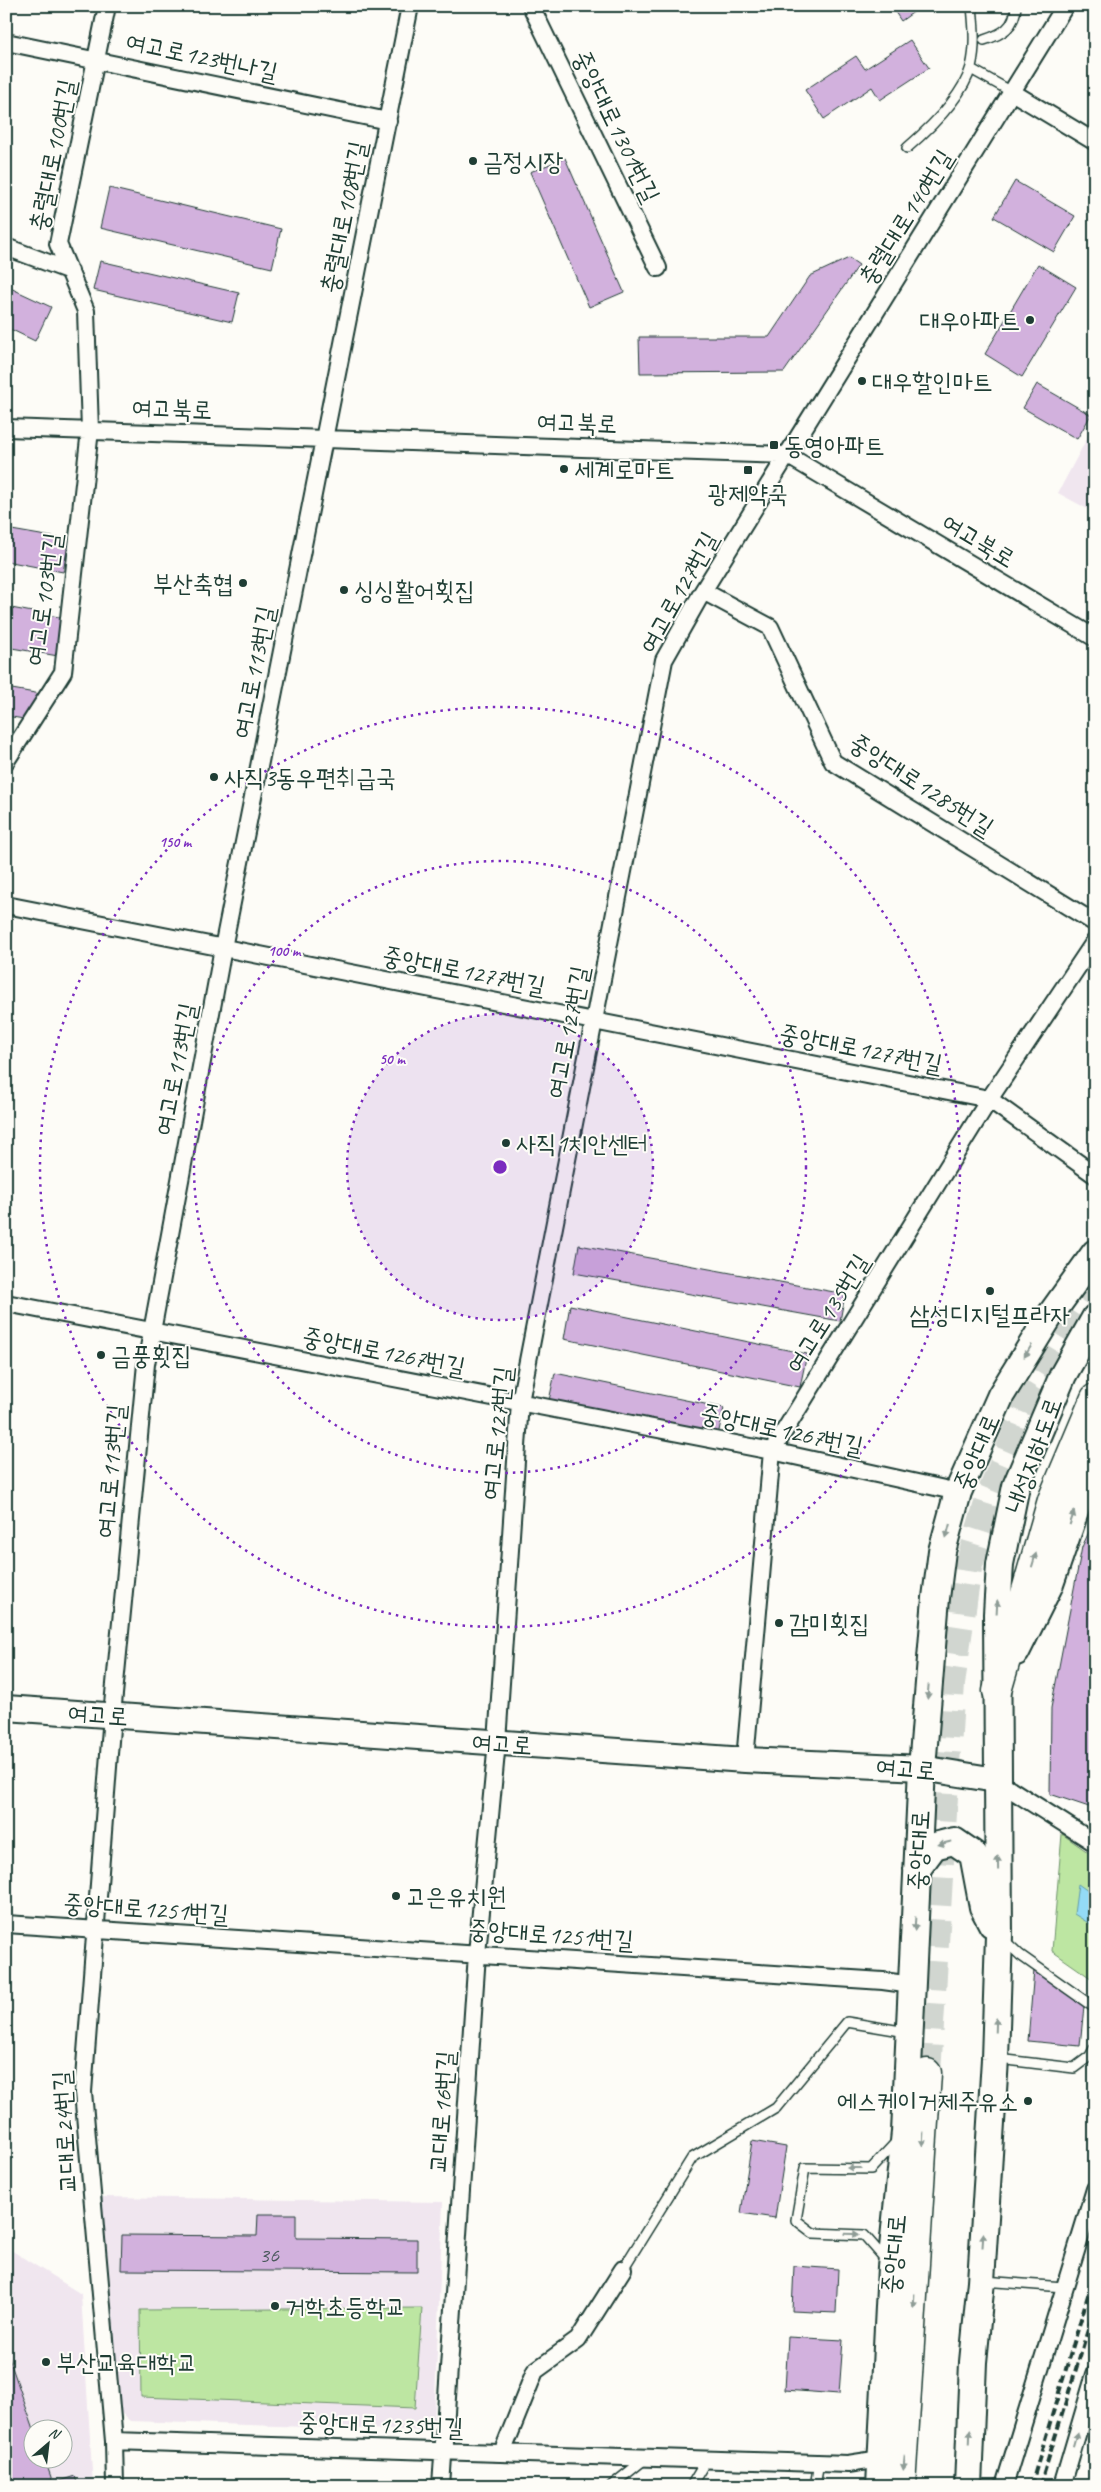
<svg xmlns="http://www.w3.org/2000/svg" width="1101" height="2492" font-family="Caveat,'Poor Story',sans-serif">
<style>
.built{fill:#f0e6ef;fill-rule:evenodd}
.green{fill:#bde6a2;stroke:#6e926b}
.water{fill:#94dbf6;stroke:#659ca8}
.building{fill:#d2b1dd;stroke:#1f3d34}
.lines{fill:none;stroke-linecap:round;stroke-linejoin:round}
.trunk-tunnel{stroke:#d1d6d0;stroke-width:28;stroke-dasharray:28 14;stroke-linecap:butt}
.service-casing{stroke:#1f3d34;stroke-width:12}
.minor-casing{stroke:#1f3d34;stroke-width:20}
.secondary-casing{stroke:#1f3d34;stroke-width:28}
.primary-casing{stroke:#1f3d34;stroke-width:30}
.trunk-casing{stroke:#1f3d34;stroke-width:31}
.service{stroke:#fdfcf7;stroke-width:9}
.minor{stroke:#fdfcf7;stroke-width:16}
.secondary{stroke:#fdfcf7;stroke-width:24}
.primary{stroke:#fdfcf7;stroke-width:26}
.trunk{stroke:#fdfcf7;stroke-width:28}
.rail{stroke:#1f3d34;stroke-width:4;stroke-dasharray:8 4;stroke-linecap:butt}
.oneway{fill:#8e9c96}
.ring{fill:none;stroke:#7b2cbf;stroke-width:2.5;stroke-dasharray:2.5 5}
.poi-dot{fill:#1f3d34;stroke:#fdfcf7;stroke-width:2}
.labels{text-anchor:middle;stroke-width:4;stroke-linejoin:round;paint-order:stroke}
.number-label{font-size:22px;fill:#4c5a5e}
.street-label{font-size:25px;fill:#1f3d34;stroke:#fdfcf7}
.poi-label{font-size:25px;fill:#1f3d34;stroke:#fdfcf7;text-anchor:start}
.centre{fill:#7b2cbf;stroke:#fdfcf7;stroke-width:2.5}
.ring-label{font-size:15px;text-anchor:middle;font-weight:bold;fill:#7b2cbf;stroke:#fdfcf7;stroke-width:4;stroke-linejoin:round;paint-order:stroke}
</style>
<rect width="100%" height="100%" fill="#fdfcf7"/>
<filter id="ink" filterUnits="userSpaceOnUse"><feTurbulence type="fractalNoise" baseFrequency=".02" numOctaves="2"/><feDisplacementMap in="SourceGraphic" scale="10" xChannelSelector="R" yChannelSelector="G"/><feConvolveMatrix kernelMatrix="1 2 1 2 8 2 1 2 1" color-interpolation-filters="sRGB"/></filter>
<g filter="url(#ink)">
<path class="built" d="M1095 423V513L1058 493Z
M102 2197 443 2202 434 2424 423 2431 130 2421 119 2411Z
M6 2247 81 2294 93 2486H6ZM32 2430H62V2460H32Z"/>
<path class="green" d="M1062 1834 1095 1857V1981L1052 1951Z
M422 2308 415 2408 141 2397 140 2310Z"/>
<path class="water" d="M1078 1884 1095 1896V1927L1074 1914Z"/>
<path class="building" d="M891 6H922L901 21Z
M910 40 929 68 880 100 872 87 824 119 805 90 856 56 865 69Z
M565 158 624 292 589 307 530 172Z
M1015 181 1075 216 1054 252 994 217Z
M109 188 281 229 272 268 100 228Z
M849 258 859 265 784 372 640 373 639 337H769L810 276Z
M100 261 239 293 232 322 93 290Z
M1038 264 1076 287 1022 377 985 354Z
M6 286 51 307 35 341 6 327Z
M1037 384 1091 415 1077 439 1023 408Z
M6 529 69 540 63 572 6 561Z
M6 607 64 618 58 656 6 647Z
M6 688 41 694 36 721 6 716Z
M579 1245 845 1294 840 1321 574 1273Z
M570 1305 807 1354 800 1387 564 1339Z
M555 1373 724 1408 717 1440 548 1405Z
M1095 1519V1809L1050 1794 1051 1708 1082 1547Z
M1034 1970 1084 2006 1080 2046 1028 2041Z
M752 2141 786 2147 775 2218 741 2213Z
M258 2214H296V2238L417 2239V2272L121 2270 122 2235 257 2236Z
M794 2266 838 2269 836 2313 792 2311Z
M788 2337 843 2340 839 2394 785 2390Z
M6 2350 34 2430 32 2460H45L53 2483 75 2476 78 2486H6Z"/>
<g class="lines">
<path class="trunk-tunnel" d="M927 2073 951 1683 968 1568 992 1491 1033 1394 1095 1295"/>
<defs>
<path id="service" d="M984 40C1003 34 1015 27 1016 6
M971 69 1012 92
M907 148C929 129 963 97 971 67 976 47 974 27 972 6
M1003 1939 1020 1955 1095 2008
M998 2059 1074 2068 1090 2056 1095 2047
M886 2260 864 2235 813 2233 796 2220 805 2168 871 2169 898 2140
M623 2269 692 2158 776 2108 847 2022 907 2032
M984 2281 1064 2287
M611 2486 645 2459
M691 2486 707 2459
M815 2486 819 2463"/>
<path id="minor" d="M531 6 658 268
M6 42 388 121
M1012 92 1095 142
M6 247 70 271
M6 428 787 455 1095 638
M703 591 770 627 833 762 1095 923
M6 761 63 672 90 430 86 311 58 244 107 6
M6 905 989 1099 1095 1175
M6 1303 772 1451 958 1492
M745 1760 772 1451 992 1095 1095 941
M996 1780 1095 1843
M6 1924 883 1981 912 1985
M114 2441 848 2464 881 2459
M502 2453 535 2371 578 2340 623 2269
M115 2486 114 2441 83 2092 112 1715 146 1364 223 948 410 6
M441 2486 477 1954 497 1742 520 1402 664 660 703 591 1065 6
M1004 2486 1095 2189
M1062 2486 1095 2374"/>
<path id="secondary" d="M6 1708 745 1760 922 1768 996 1780"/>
<path id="primary" d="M1016 1652 1050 1584 1095 1454
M917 1869 934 1846 954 1841 973 1854 983 1907 992 1924
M880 2486 891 2267 905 2132 922 1768 936 1598 942 1551 958 1492 1001 1395 1049 1317 1095 1253
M968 2486 973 2362 981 2281 995 2059 999 1935 997 1614 1000 1564 1016 1486 1063 1375 1095 1318"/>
<path id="trunk" d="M997 1691 1052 1500 1095 1398
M901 2486 927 2073"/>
</defs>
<use href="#service" class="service-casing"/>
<use href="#minor" class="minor-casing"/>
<use href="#secondary" class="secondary-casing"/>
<use href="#primary" class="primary-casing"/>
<use href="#trunk" class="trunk-casing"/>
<use href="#service" class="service"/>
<use href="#minor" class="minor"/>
<use href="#secondary" class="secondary"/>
<use href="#primary" class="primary"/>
<use href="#trunk" class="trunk"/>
<path class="rail" d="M1031 2486 1095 2272
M1040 2486 1095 2307"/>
</g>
<defs><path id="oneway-solid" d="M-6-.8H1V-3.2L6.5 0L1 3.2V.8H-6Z" transform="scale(1.25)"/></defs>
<g class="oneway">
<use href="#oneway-solid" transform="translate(1028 1351) rotate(122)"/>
<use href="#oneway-solid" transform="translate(1072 1518) rotate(-71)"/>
<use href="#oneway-solid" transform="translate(948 1531) rotate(105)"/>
<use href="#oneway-solid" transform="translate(1034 1560) rotate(-73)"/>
<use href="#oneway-solid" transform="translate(997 1607) rotate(-87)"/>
<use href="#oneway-solid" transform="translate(928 1692) rotate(95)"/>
<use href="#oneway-solid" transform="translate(945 1843) rotate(166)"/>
<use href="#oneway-solid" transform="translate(998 1863) rotate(-91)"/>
<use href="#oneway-solid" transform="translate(915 1924) rotate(93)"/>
<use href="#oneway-solid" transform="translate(996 2025) rotate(-88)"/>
<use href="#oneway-solid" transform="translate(923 2139) rotate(93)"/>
<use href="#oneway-solid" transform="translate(854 2168) rotate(-180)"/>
<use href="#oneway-solid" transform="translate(852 2234) rotate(2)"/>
<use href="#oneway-solid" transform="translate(983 2240) rotate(-86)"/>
<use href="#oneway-solid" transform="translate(914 2301) rotate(93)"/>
<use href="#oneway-solid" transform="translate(970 2437) rotate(-88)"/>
<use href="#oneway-solid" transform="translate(1075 2439) rotate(-74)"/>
<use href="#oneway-solid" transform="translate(904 2463) rotate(96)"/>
</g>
</g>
<circle cx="500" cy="1167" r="153" fill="#7b2cbf" fill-opacity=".12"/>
<g class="ring">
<circle cx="500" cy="1167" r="153"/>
<circle cx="500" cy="1167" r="306"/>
<circle cx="500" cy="1167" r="460"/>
</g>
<g class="poi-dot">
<circle cx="473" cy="161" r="5"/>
<circle cx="1030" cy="320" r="5"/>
<circle cx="862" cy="381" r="5"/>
<rect x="769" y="440" width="10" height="10" rx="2.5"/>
<circle cx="564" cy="469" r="5"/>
<rect x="743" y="465" width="10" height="10" rx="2.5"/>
<circle cx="243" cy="583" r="5"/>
<circle cx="344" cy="590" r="5"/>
<circle cx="214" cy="777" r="5"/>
<circle cx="506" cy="1143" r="5"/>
<circle cx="990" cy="1291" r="5"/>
<circle cx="101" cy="1355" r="5"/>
<circle cx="779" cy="1623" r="5"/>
<circle cx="396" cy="1896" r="5"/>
<circle cx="1028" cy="2101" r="5"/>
<circle cx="275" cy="2306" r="5"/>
<circle cx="46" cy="2362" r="5"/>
</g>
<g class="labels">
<g class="number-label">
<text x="269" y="2262">36</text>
</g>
<g class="street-label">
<text transform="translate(202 56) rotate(12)" y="9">여고로123번나길</text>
<text transform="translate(617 126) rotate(64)" y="9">중앙대로1301번길</text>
<text transform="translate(52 155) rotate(-79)" y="9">충렬대로100번길</text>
<text transform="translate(343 217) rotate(-79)" y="9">충렬대로108번길</text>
<text transform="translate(905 217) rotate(-58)" y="9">충렬대로140번길</text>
<text transform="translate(172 408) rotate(2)" y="9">여고북로</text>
<text transform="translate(577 422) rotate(2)" y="9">여고북로</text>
<text transform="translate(979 540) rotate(31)" y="9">여고북로</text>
<text transform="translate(678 592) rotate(-61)" y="9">여고로127번길</text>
<text transform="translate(43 599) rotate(-82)" y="9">여고로103번길</text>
<text transform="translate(253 672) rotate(-79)" y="9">여고로113번길</text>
<text transform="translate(922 784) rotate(33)" y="9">중앙대로1285번길</text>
<text transform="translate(464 970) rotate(11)" y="9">중앙대로1277번길</text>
<text transform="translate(567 1032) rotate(-79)" y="9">여고로127번길</text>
<text transform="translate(861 1048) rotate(11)" y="9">중앙대로1277번길</text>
<text transform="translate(175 1069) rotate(-79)" y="9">여고로113번길</text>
<text transform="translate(827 1313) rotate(-58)" y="9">여고로135번길</text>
<text transform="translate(384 1351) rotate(11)" y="9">중앙대로1267번길</text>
<text transform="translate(782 1429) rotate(12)" y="9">중앙대로1267번길</text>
<text transform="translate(496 1433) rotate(-84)" y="9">여고로127번길</text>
<text transform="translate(976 1452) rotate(-67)" y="9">중앙대로</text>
<text transform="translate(1033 1455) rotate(-70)" y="9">내성지하도로</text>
<text transform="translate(110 1471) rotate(-85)" y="9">여고로113번길</text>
<text transform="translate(98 1714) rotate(4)" y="9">여고로</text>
<text transform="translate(502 1743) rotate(4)" y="9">여고로</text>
<text transform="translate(906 1768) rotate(5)" y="9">여고로</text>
<text transform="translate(918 1850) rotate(-87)" y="9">중앙대로</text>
<text transform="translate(146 1908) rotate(4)" y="9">중앙대로1251번길</text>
<text transform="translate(551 1934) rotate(4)" y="9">중앙대로1251번길</text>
<text transform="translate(441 2112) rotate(-86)" y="9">교대로16번길</text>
<text transform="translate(64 2132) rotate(-93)" y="9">교대로24번길</text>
<text transform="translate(893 2254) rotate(-85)" y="9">중앙대로</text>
<text transform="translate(381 2424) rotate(2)" y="9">중앙대로1235번길</text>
</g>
<g class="poi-label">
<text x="483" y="170">금정시장</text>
<text x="1020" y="329" text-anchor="end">대우아파트</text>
<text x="872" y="390">대우할인마트</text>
<text x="784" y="454">동영아파트</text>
<text x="574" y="478">세계로마트</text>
<text x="748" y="502" text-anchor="middle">광제약국</text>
<text x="233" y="592" text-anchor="end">부산축협</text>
<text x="354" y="599">싱싱활어횟집</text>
<text x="224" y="786">사직3동우편취급국</text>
<text x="516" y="1152">사직1치안센터</text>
<text x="990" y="1323" text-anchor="middle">삼성디지털프라자</text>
<text x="111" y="1364">금풍횟집</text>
<text x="789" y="1632">감미횟집</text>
<text x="406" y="1905">고은유치원</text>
<text x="1018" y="2110" text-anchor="end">에스케이거제주유소</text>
<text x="285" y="2315">거학초등학교</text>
<text x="56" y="2371">부산교육대학교</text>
</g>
</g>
<circle cx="500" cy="1167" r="8" class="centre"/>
<g class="ring-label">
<text x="175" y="847">150 m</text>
<text x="284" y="956">100 m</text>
<text x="392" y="1064">50 m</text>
</g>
<rect width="1101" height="2492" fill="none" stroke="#fdfcf7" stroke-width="25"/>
<rect x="12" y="12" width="1076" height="2467" fill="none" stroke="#1f3d34" stroke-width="2" filter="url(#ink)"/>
<g transform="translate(48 2444) rotate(28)"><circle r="24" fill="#fdfcf7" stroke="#a4b0a9"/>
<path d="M0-4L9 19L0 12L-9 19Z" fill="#1f3d34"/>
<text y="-8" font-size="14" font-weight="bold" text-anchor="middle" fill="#1f3d34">N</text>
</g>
</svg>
